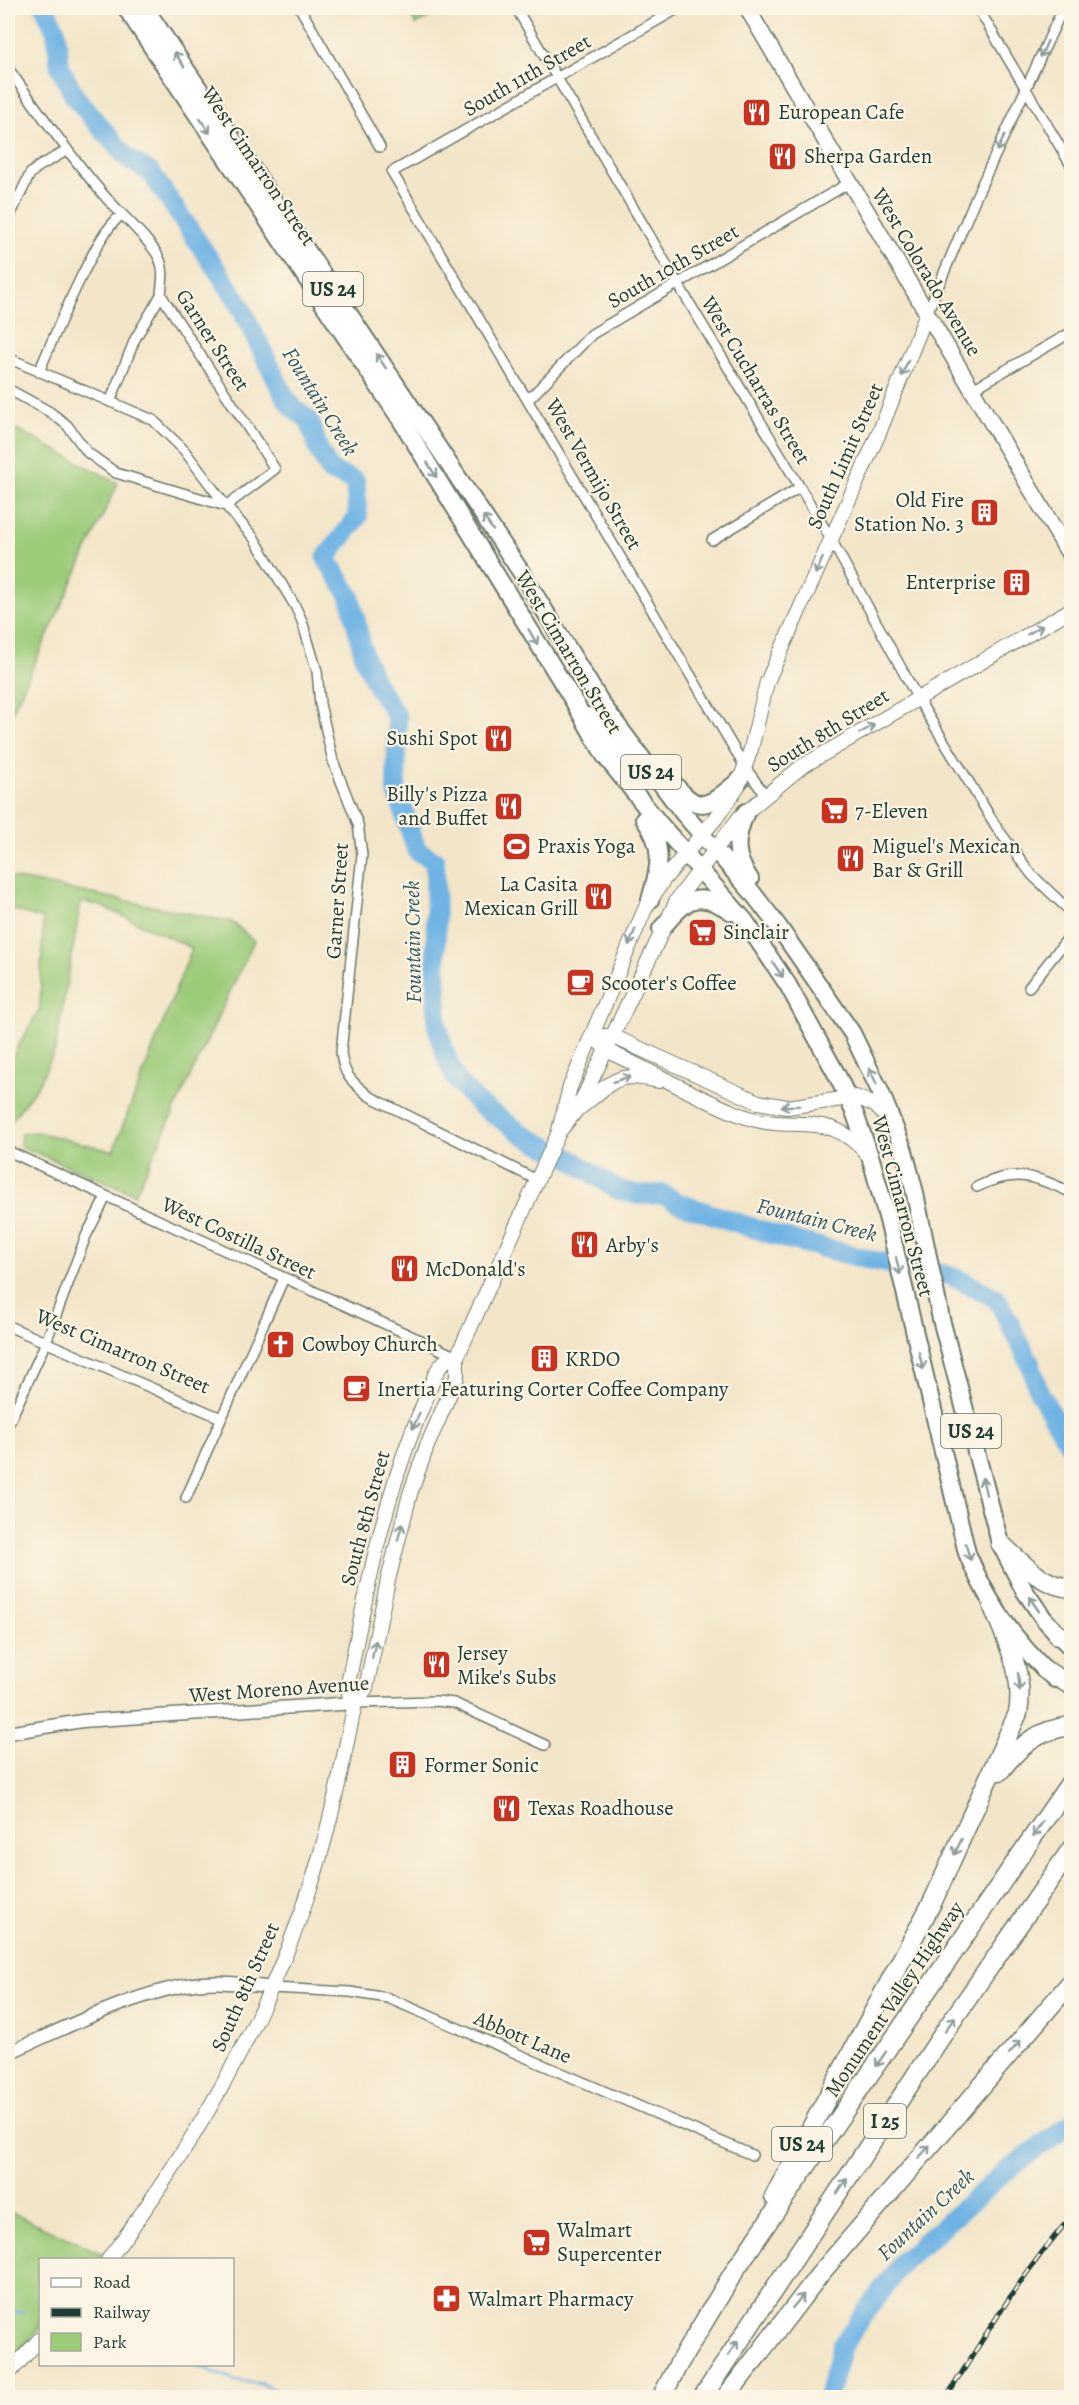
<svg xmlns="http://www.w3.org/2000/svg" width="1079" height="2405" font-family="Alegreya,serif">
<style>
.green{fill:#9ccb7a;stroke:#5e8457;stroke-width:1.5}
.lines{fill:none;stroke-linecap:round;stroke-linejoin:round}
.stream{stroke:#6eb3e4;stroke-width:3}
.river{stroke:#6eb3e4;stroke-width:20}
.minor-casing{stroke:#697868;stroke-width:12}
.tertiary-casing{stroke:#697868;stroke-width:15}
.secondary-casing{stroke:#697868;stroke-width:16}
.primary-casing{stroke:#697868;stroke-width:18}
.trunk-casing{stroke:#697868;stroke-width:20}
.motorway-casing{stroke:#697868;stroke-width:21}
.minor{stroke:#fff;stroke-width:9}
.tertiary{stroke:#fff;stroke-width:12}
.secondary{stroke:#fff;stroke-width:14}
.primary{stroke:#fff;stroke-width:15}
.trunk{stroke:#fff;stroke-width:16}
.motorway{stroke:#fff;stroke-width:18}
.rail-casing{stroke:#1f3d34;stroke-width:5}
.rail{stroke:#fcf5e5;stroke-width:3;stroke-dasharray:9;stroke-linecap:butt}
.oneway{stroke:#8f9e9a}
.labels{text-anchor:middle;stroke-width:4.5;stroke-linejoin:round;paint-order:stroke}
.shield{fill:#fcf5e5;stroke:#617469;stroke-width:1.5}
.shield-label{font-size:20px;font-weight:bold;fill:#1f3d34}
.street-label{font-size:21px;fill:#1f3d34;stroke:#fcf5e5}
.poi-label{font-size:21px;fill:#1f3d34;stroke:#fcf5e5;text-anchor:start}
.water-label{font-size:22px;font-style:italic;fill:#335a60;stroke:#fcf5e5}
</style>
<rect width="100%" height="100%" fill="#fcf5e5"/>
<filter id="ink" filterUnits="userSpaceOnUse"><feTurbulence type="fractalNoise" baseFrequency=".0167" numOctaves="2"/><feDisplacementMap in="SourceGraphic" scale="12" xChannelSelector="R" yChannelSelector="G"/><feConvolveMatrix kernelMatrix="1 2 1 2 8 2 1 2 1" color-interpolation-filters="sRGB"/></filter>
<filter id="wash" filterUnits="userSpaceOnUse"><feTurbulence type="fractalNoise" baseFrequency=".008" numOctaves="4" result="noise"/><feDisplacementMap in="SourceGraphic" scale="24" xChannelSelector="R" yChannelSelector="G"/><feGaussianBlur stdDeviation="1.35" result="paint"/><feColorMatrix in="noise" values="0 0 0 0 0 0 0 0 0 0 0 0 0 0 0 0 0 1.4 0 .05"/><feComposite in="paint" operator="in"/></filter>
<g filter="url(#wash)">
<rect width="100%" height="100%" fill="#f3e5c8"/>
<path class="green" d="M406 8H445L416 25Z
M8 425 118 483 8 721Z
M8 877 232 922 254 941 135 1194 20 1146 21 1134 37 1132 113 1151 192 948 99 905 81 902 55 1050 38 1085 8 1125V1064L40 1008 43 919 8 908Z
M8 2211 105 2255 101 2259 40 2260V2329L8 2362Z"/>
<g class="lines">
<path class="stream" d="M8 2312H23
M193 2364 233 2380 261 2384 295 2398"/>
<path class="river" d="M45 8 56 31 60 67 75 97 126 157 151 173 236 298 285 397 295 410 309 420 318 448 330 471 355 481 358 516 326 558 350 596 364 657 376 684 397 717 396 788 417 851 435 861 437 1026 447 1059 457 1081 479 1104 527 1137 571 1159 616 1189 639 1195 662 1194 681 1204 780 1237 871 1260 952 1276 997 1299 1030 1363 1039 1392 1072 1449
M827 2398 842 2345 904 2260 1005 2172 1072 2123"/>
</g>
</g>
<g filter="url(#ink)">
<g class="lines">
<defs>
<path id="minor" d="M300 8 380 147
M516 8 678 284 831 539 918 699 997 828 1032 875 1072 913
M679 8 392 172 745 767 765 795
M978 8 1072 167
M8 68C38 111 68 153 102 193 116 210 151 240 159 258 165 270 162 282 161 295L275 469 226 506
M8 220 30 174 38 167 66 151
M927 313 976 197 1063 8
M8 358 153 420 184 450 226 506 254 538 295 606 302 621 317 671 320 704 333 761 358 824 362 855 341 1052C343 1075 352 1082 369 1096L537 1180
M39 372C53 338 67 306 83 273 94 252 103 231 121 215
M8 389 50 412 67 425 88 453 116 473 226 506
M973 389 1072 332
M529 399 592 334 849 183
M110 402 135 339 161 295
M712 540 799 488
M1029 987 1072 933
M8 1151 457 1357
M977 1187C1015 1168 1036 1176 1072 1193
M8 1326 221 1418
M9 1423 46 1342 86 1236 106 1197
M186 1498 284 1278
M355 1703 436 1701 454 1703 545 1745
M272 1988 350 1992 388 1998 752 2155"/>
<path id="tertiary" d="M8 1733 82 1721 355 1703
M8 2053C65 2028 141 1989 203 1983 226 1981 249 1985 272 1988"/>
<path id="secondary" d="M604 1036H612L758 1102 787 1107 856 1097 875 1105 888 1119
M600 1043 606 1049 618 1056C659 1075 701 1100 743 1116 794 1135 827 1106 869 1156
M581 1107C614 1081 615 1071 659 1081
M559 1130 570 1087 645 909 664 879 716 818 738 786 751 749 767 682 879 433 927 313
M355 1703 349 1694V1679C367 1586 386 1490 424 1403 430 1390 434 1371 444 1362 447 1359 452 1358 457 1357
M108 2260C196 2143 270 2015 314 1876 332 1819 343 1761 355 1703L366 1688 388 1580 410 1494 427 1446 457 1377V1357L559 1132 575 1112 585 1094 677 900 740 817 801 767 1072 609
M8 2374 40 2339"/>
<path id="primary" d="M747 8 1072 559"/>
<path id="trunk" d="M126 8 401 420 573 700 605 756 658 822 745 921 788 985 838 1077 855 1114 871 1159 888 1220 967 1553C987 1602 1016 1644 1055 1679
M145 8 521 572 603 706 683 813 751 891 778 926 852 1033 880 1091 904 1151 914 1189 941 1319 1000 1543 1024 1590 1044 1619 1072 1649
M589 716 616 745 643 778
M667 776C699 814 703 811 740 780
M746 812C735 838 733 855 750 879
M644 819C666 848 659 868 650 900
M661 929C686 900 696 888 732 912"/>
<path id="motorway" d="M1000 1543C1021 1562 1041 1586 1072 1588
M1058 1636 1072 1637
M1045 1670 1072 1686
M1000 1771C1019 1746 1039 1729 1072 1726
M774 2197 933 1901 1018 1713C1025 1674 1007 1642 993 1607
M661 2398 679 2363 737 2267 1072 1780
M702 2398 947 2028 1072 1848
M725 2398 820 2274 1072 1981"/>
</defs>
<use href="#minor" class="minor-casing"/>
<use href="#tertiary" class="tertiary-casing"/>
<use href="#secondary" class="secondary-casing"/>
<use href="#primary" class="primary-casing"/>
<use href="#trunk" class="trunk-casing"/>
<use href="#motorway" class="motorway-casing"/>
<use href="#minor" class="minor"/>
<use href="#tertiary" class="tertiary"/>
<use href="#secondary" class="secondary"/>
<use href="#primary" class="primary"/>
<use href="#trunk" class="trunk"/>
<use href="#motorway" class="motorway"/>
<defs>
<path id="rail" d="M946 2398C985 2336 1023 2271 1072 2216"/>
</defs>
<use href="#rail" class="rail-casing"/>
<use href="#rail" class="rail"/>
</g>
<defs><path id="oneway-shaft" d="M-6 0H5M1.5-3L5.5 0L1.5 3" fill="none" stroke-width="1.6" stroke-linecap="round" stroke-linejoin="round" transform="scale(1.5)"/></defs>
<g class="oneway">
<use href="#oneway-shaft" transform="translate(1044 49) rotate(114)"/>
<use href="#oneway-shaft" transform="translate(179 59) rotate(-124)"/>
<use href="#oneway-shaft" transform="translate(205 126) rotate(56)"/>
<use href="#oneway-shaft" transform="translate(1001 143) rotate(115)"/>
<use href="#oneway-shaft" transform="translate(381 361) rotate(-124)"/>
<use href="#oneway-shaft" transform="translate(905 368) rotate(112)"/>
<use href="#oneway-shaft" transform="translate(432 470) rotate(58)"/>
<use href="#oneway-shaft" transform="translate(488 523) rotate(-124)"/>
<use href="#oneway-shaft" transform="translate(819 566) rotate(115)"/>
<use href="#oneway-shaft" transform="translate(1035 630) rotate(-30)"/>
<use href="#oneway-shaft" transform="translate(533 637) rotate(60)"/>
<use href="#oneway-shaft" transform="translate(867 729) rotate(-30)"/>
<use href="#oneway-shaft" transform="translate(632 937) rotate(113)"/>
<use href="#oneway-shaft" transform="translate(778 970) rotate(56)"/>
<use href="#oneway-shaft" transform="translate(873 1076) rotate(-114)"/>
<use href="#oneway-shaft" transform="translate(622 1079) rotate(-18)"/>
<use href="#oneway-shaft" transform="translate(790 1106) rotate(178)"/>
<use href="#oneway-shaft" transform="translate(898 1266) rotate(77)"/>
<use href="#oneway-shaft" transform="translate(921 1361) rotate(76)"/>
<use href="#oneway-shaft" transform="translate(416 1421) rotate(113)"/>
<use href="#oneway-shaft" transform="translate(984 1486) rotate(-103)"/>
<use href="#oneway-shaft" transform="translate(400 1532) rotate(-75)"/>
<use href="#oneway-shaft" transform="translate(968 1552) rotate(72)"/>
<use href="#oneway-shaft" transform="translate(1034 1604) rotate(-124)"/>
<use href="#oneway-shaft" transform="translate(374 1649) rotate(-78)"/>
<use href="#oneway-shaft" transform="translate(1019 1682) rotate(84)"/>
<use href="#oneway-shaft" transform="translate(1038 1829) rotate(124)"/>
<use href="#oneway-shaft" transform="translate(958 1847) rotate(115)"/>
<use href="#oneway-shaft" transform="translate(950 2024) rotate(-56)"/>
<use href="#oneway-shaft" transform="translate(1015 2047) rotate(-49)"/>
<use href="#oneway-shaft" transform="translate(881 2059) rotate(124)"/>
<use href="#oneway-shaft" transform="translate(924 2152) rotate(-49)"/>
<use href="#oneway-shaft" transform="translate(842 2186) rotate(-56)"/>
<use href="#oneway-shaft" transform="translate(798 2301) rotate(-51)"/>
<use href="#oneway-shaft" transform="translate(733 2348) rotate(-56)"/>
</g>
</g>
<defs>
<symbol id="restaurant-square" viewBox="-11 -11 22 22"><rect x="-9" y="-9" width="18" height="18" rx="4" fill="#c8321e" stroke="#fcf5e5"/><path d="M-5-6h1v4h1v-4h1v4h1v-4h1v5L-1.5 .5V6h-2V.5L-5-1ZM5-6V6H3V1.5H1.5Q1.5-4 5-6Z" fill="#fff"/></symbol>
<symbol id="building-square" viewBox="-11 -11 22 22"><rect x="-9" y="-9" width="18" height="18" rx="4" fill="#c8321e" stroke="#fcf5e5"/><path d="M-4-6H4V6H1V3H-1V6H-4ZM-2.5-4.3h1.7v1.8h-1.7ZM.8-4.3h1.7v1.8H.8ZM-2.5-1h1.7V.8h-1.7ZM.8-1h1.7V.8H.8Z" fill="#fff"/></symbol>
<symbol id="supermarket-square" viewBox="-11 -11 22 22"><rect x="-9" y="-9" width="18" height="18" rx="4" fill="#c8321e" stroke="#fcf5e5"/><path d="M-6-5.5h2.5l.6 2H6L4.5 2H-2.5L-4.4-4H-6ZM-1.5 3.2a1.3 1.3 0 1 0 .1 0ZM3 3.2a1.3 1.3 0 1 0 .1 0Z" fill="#fff"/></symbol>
<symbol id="stadium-square" viewBox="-11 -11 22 22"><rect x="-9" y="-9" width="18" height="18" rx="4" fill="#c8321e" stroke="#fcf5e5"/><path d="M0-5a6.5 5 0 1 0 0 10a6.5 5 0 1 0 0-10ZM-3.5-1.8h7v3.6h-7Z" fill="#fff"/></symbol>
<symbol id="cafe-square" viewBox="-11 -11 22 22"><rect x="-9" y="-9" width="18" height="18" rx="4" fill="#c8321e" stroke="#fcf5e5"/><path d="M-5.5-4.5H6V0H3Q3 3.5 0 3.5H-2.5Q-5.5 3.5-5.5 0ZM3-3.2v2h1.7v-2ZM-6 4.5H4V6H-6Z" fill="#fff"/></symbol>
<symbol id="church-square" viewBox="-11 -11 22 22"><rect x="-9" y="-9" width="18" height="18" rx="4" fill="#c8321e" stroke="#fcf5e5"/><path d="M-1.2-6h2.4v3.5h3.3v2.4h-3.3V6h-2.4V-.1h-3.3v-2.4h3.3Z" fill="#fff"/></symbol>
<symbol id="pharmacy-square" viewBox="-11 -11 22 22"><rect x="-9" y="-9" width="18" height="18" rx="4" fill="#c8321e" stroke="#fcf5e5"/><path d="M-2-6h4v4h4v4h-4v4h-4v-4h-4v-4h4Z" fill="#fff"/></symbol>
</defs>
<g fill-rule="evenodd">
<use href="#restaurant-square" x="740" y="96" width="33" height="33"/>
<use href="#restaurant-square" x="766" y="140" width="33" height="33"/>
<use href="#building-square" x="968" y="496" width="33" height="33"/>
<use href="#building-square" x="1000" y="566" width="33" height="33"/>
<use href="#restaurant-square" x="482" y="722" width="33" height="33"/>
<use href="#restaurant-square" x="492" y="790" width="33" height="33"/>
<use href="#supermarket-square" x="818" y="794" width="33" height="33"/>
<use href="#stadium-square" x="500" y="830" width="33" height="33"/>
<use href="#restaurant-square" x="834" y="842" width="33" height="33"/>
<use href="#restaurant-square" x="582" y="880" width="33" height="33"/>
<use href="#supermarket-square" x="686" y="916" width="33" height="33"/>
<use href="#cafe-square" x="564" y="966" width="33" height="33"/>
<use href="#restaurant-square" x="568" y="1228" width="33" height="33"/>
<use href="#restaurant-square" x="388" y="1252" width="33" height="33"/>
<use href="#church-square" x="264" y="1328" width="33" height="33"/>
<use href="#building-square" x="528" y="1342" width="33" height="33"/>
<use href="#cafe-square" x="340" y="1372" width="33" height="33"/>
<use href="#restaurant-square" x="420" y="1648" width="33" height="33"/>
<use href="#building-square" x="386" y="1748" width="33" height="33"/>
<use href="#restaurant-square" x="490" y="1792" width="33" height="33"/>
<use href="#supermarket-square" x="520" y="2226" width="33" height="33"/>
<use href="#pharmacy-square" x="430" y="2282" width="33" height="33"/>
</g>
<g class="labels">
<g class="shield">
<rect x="303" y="272" width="60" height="34" rx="4.5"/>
<rect x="621" y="755" width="60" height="34" rx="4.5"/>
<rect x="941" y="1414" width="60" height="34" rx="4.5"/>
<rect x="864" y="2104" width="42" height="34" rx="4.5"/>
<rect x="772" y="2127" width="60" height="34" rx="4.5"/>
</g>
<g class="shield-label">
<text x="333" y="296">US 24</text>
<text x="651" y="779">US 24</text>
<text x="971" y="1438">US 24</text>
<text x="885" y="2128">I 25</text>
<text x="802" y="2151">US 24</text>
</g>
<g class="street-label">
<text transform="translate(527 75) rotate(-30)" y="7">South 11th Street</text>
<text transform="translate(259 166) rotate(56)" y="7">West Cimarron Street</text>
<text transform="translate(673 266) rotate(-30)" y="7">South 10th Street</text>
<text transform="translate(927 272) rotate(59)" y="7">West Colorado Avenue</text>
<text transform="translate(213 340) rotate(57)" y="7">Garner Street</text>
<text transform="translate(756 380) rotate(59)" y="7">West Cucharras Street</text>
<text transform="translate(845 456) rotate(-66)" y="7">South Limit Street</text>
<text transform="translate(594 474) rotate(60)" y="7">West Vermijo Street</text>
<text transform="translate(569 652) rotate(59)" y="7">West Cimarron Street</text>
<text transform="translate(828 730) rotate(-32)" y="7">South 8th Street</text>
<text transform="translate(337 901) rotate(-86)" y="7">Garner Street</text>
<text transform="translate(903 1206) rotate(75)" y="7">West Cimarron Street</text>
<text transform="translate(239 1238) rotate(25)" y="7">West Costilla Street</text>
<text transform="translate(123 1351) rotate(23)" y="7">West Cimarron Street</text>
<text transform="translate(365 1518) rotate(-75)" y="7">South 8th Street</text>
<text transform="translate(279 1689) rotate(-4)" y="7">West Moreno Avenue</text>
<text transform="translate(245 1987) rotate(-66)" y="7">South 8th Street</text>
<text transform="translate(894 1999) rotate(-56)" y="7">Monument Valley Highway</text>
<text transform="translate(523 2037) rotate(23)" y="7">Abbott Lane</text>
</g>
<g class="poi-label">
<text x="778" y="119">European Cafe</text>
<text x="804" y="163">Sherpa Garden</text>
<text x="964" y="507" text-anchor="end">Old Fire<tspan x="964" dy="24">Station No. 3</tspan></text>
<text x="996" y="589" text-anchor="end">Enterprise</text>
<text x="478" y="745" text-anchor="end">Sushi Spot</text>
<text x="488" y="801" text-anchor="end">Billy's Pizza<tspan x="488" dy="24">and Buffet</tspan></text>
<text x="855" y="818">7-Eleven</text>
<text x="537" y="853">Praxis Yoga</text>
<text x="872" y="853">Miguel's Mexican<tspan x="872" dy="24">Bar &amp; Grill</tspan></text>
<text x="578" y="891" text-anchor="end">La Casita<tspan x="578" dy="24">Mexican Grill</tspan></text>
<text x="723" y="939">Sinclair</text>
<text x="601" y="990">Scooter's Coffee</text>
<text x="606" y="1252">Arby's</text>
<text x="425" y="1276">McDonald's</text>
<text x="302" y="1351">Cowboy Church</text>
<text x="565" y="1366">KRDO</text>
<text x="377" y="1396">Inertia Featuring Corter Coffee Company</text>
<text x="457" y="1660">Jersey<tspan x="457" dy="24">Mike's Subs</tspan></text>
<text x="424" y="1772">Former Sonic</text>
<text x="528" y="1815">Texas Roadhouse</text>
<text x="557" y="2237">Walmart<tspan x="557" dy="24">Supercenter</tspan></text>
<text x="468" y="2306">Walmart Pharmacy</text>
</g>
<g class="water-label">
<text transform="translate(321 401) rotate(58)" y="8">Fountain Creek</text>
<text transform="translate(412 942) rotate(-91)" y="8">Fountain Creek</text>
<text transform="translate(817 1219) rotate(14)" y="8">Fountain Creek</text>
<text transform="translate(925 2214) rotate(-43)" y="8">Fountain Creek</text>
</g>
</g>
<rect width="1079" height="2405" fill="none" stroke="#fcf5e5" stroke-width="30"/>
<rect x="39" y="2258" width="195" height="108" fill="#fcf5e5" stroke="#a4ab9e" stroke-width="1.5"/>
<rect x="51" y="2278" width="30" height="9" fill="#ffffff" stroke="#a4ab9e" stroke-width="1.5"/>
<text x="93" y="2288" font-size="18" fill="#1f3d34">Road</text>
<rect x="51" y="2308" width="30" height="9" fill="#1f3d34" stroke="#a4ab9e" stroke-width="1.5"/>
<text x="93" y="2318" font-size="18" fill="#1f3d34">Railway</text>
<rect x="51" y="2333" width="30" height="18" fill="#9ccb7a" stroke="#a4ab9e" stroke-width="1.5"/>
<text x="93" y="2348" font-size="18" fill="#1f3d34">Park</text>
</svg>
